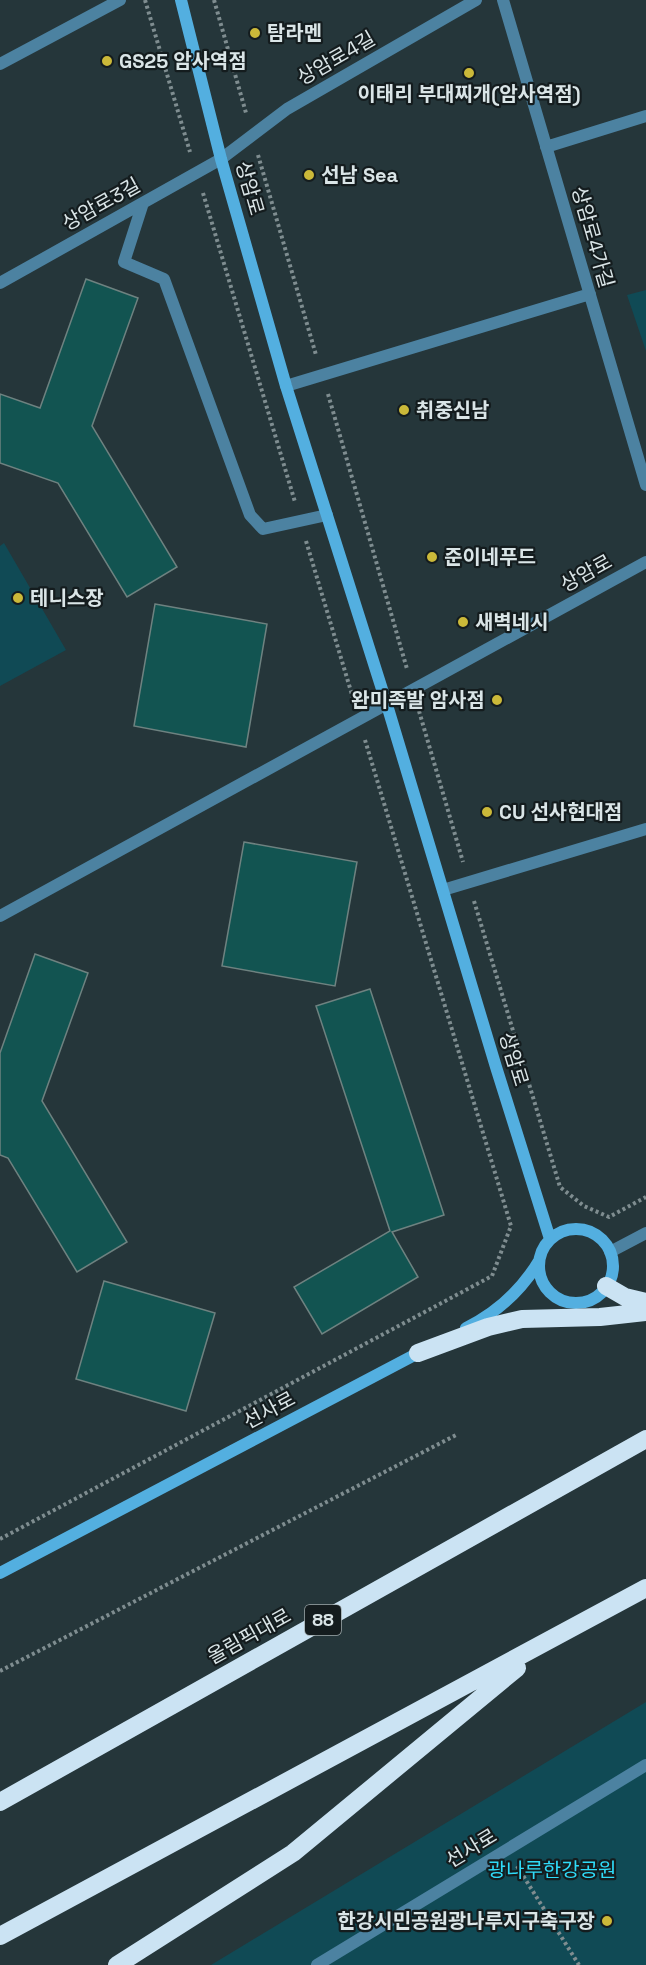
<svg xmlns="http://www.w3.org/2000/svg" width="646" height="1965" font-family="'Space Grotesk','Noto Sans KR',sans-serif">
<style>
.green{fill:#104a55}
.building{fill:#125451;stroke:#6e8280;stroke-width:1.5}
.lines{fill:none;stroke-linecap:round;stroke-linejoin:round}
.path{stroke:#7f8d90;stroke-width:4;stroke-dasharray:3 3;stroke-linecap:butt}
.lane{stroke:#4c82a1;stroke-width:12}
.street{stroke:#4c82a1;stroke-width:12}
.secondary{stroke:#53afe0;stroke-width:12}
.highway{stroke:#cbe3f3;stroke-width:18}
.poi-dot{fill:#cbb939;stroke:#141c1e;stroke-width:2}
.labels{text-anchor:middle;stroke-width:4.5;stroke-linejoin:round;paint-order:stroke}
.shield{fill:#141c1e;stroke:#9fa9ab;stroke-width:1.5}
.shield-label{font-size:18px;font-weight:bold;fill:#dae5e7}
.poi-label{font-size:20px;font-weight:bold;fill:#dae5e7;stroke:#141c1e;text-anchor:start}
.street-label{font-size:20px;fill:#dae5e7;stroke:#141c1e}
.park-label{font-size:20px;fill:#2fdbf8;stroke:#141c1e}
</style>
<rect width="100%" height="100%" fill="#25363a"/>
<path class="green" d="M646 290V351L627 295Z
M4 543 66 650 0 686V546Z
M646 1702V1965H211Z"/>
<path class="building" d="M86 279 138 298 92 426 177 567 127 597 58 483 0 463V394L40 408Z
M155 604 267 624 246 747 134 726Z
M244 842 357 862 335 986 222 966Z
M35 954 88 973 42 1101 127 1242 77 1272 8 1158 0 1155V1053Z
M370 989 444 1215 392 1232 418 1277 322 1334 294 1287 390 1231 316 1006Z
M104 1281 215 1313 186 1411 76 1379Z"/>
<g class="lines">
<path class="path" d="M145 0 190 152
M214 0 246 113
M258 155 316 355
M203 193 295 502
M328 394 407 669
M306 541 353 698
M419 711 463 862
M474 901 560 1187 584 1206 609 1217 646 1197
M0 1539 492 1276 511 1226 365 740
M0 1671 458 1434
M517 1866 579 1965"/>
<path class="lane" d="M317 1965 646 1765"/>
<path class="street" d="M503 0 646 485
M0 64 120 0
M546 147 646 116
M143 203 124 262 164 279 250 515 263 529 327 515
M0 283 221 159 287 109 476 0
M286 386 590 294
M443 890 646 829
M0 916 646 562
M610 1252 646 1233"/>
<path class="secondary" d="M181 0 221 159 286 386 387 705 496 1067 550 1239
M539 1266a37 37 0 1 1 74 0a37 37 0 1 1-74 0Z
M466 1328C498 1312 521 1291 539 1261
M0 1573 424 1350"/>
<path class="highway" d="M606 1286 625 1297 646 1302
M418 1353 488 1327 522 1319 600 1317 646 1312
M0 1802 646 1439
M0 1936 646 1588
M117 1965 293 1853 517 1668"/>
</g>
<g class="poi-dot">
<circle cx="255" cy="33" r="6"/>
<circle cx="107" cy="61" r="6"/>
<circle cx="469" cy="73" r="6"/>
<circle cx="309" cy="175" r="6"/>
<circle cx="404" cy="410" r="6"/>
<circle cx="432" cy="557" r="6"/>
<circle cx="18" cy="598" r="6"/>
<circle cx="463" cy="622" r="6"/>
<circle cx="497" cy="700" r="6"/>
<circle cx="487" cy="812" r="6"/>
<circle cx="607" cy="1921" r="6"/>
</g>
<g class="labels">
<rect class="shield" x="305" y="1605" width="36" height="30" rx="4.5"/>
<g class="shield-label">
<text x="323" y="1626">88</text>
</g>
<g class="poi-label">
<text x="267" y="40">탐라멘</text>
<text x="119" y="68">GS25 암사역점</text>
<text x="469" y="101" text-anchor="middle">이태리 부대찌개(암사역점)</text>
<text x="321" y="182">선남 Sea</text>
<text x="416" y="417">취중신남</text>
<text x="444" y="564">준이네푸드</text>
<text x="30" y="605">테니스장</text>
<text x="475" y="629">새벽네시</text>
<text x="485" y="707" text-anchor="end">완미족발 암사점</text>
<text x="499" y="819">CU 선사현대점</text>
<text x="595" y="1928" text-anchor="end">한강시민공원광나루지구축구장</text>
</g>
<g class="street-label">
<text transform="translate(336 58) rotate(-30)" y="7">상암로4길</text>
<text transform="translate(250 188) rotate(74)" y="7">상암로</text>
<text transform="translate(101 204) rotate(-29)" y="7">상암로3길</text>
<text transform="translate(593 237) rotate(74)" y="7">상암로4가길</text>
<text transform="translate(586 573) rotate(-29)" y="7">상암로</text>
<text transform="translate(514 1059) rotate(73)" y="7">상암로</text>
<text transform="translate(269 1410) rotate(-28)" y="7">선사로</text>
<text transform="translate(249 1636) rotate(-29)" y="7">올림픽대로</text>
<text transform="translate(471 1848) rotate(-31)" y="7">선사로</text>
</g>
<g class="park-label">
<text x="552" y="1877">광나루한강공원</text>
</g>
</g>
</svg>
